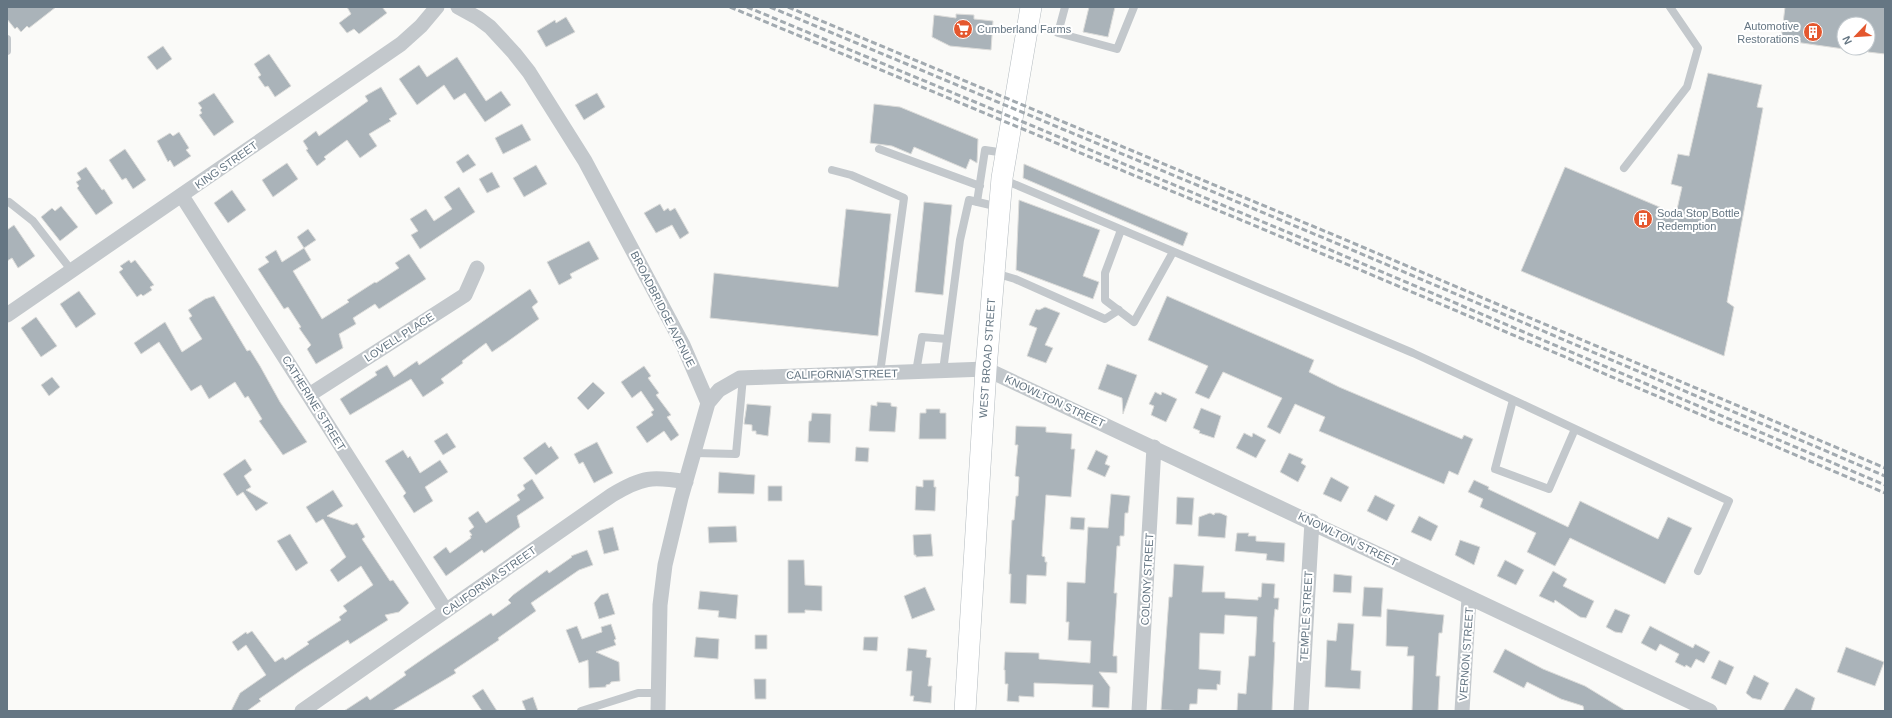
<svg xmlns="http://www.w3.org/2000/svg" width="1892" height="718" font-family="Arial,sans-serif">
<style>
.building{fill:#aab3b9;stroke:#dcdcda}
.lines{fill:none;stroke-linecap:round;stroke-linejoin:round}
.secondary-casing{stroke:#b3babf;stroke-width:22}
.service{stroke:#c3c8cc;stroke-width:8}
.minor{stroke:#c3c8cc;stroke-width:15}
.secondary{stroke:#fff;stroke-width:21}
.rail{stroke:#a2aab0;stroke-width:3;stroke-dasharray:6 3;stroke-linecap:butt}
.labels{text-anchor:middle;stroke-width:4;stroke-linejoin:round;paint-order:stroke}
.poi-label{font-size:11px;fill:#657683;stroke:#fff;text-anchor:start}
.street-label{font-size:11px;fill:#657683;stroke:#fff}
</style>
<rect width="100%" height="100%" fill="#fafaf8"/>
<path class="building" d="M7 7H56L29 28 27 26 21 32 17 27 15 29 7 19Z
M347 7H382L387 13 359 34 354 29 347 33 339 23 351 14Z
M1089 7H1115L1108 37 1083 32Z
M1785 7H1885V54L1868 52V24H1844V49L1781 40Z
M956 14 974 15V19L993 21 991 50 950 46 932 37 934 15 956 18Z
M566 17 575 32 546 47 537 31 555 20 556 23Z
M163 46 172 59 157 70 147 57Z
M269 54 291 86 275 97 268 86 265 87 258 77 261 75 254 64Z
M457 57 486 101 501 91 511 105 485 122 465 93 454 100 444 85 417 105 399 79 419 65 427 77Z
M1708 73 1762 85 1757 107 1763 108 1727 302 1734 307 1724 356 1521 271 1565 167 1676 214 1682 187 1671 184 1678 154 1689 156Z
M381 87 397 114 389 119 391 121 369 134 377 146 360 158 347 140 324 157 326 159 317 166 306 150 308 149 303 141 316 131 319 136 368 101 365 96Z
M214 93 234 122 214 136 199 115 202 113 200 110 202 108 198 103Z
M597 93 605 107 584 120 575 105Z
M874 104 900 107 978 139 977 163 970 159 966 169 914 147 911 154 892 146 870 143Z
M522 124 531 140 503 154 495 138Z
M179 132 189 148 186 150 191 156 174 167 170 160 168 162 157 141 170 133 173 136Z
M125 149 146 180 133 189 126 178 122 180 109 160Z
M468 154 476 165 463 173 456 162Z
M287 163 298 179 273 197 262 180Z
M1024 164 1188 233 1183 246 1023 178Z
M536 165 547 184 524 197 513 178Z
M86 167 102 190 104 189 113 203 96 215 77 188 79 186 76 182 81 179 77 173Z
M492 172 500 187 487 193 479 179Z
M459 187 475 212 420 249 411 235 418 231 410 219 426 209 434 221 452 209 444 197Z
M232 190 246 210 228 223 214 203Z
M1019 200 1100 230 1083 276 1099 282 1093 299 1016 270Z
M924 202 952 205 943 295 915 292Z
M660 204 664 211 668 208 670 211 675 208 689 233 680 239 672 225 656 233 644 213Z
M61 206 78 227 60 241 41 217 52 208 55 211Z
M846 209 891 214 878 336 710 318 714 273 838 287Z
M14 225 35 256 18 268 12 258 7 261V230Z
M308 229 316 240 304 248 297 237Z
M589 241 599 259 570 274 572 278 559 285 547 262Z
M304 248 311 260 293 271 322 319 349 302 347 300 375 282 376 283 399 268 395 263 409 254 426 279 379 309 375 304 353 318 356 324 339 334 343 348 316 364 307 349 311 345 299 328 301 327 288 307 284 309 258 269 269 262 265 257 276 250 282 262Z
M129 260 131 263 135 260 154 285 150 287 152 290 143 296 141 294 137 297 119 272 123 269 120 266Z
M530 289 538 302 532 307 539 319 507 342 492 352 486 343 462 361 463 363 441 379 444 383 423 397 411 379 350 415 340 399 377 375 375 372 387 365 394 377 417 361 419 365Z
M79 291 96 314 76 328 60 304Z
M214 296 247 351 250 350 260 366 280 402 307 442 283 455 259 421 262 419 248 396 245 398 235 382 209 399 201 385 191 391 159 342 141 354 134 343 165 322 182 352 202 339 189 318 192 316 188 310 205 299Z
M1167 296 1314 360 1309 372 1339 387 1462 439 1464 435 1473 439 1458 475 1449 471 1444 484 1319 431 1325 417 1295 404 1280 434 1267 427 1282 398 1223 372 1209 399 1195 393 1208 366 1148 340Z
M1045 307 1060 313 1045 345 1053 348 1046 363 1027 356 1037 328 1029 325 1034 313 1036 309 1039 310Z
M36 317 57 346 41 357 21 328Z
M1107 364 1137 375 1123 414 1122 398 1098 389Z
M644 366 651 376 648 378 659 393 656 395 671 415 667 417 679 435 671 441 664 431 647 443 636 427 653 415 651 412 654 410 641 391 632 398 621 382Z
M52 377 60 387 49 396 41 385Z
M593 382 605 393 588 410 577 398Z
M1155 392 1161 395 1162 392 1177 399 1166 422 1151 415 1154 406 1149 404Z
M877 402 891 403V406L897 407 895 432 869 431 871 405 877 406Z
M747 404 771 406 768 436 756 434V431H752V425L744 424Z
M1201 408 1221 416 1214 438 1199 433 1200 431 1193 428Z
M926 409H940V413H946V439H919L920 413H926Z
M812 413 831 414 830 443 808 442 809 421H811Z
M1016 426 1046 427V432L1072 434 1071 449H1075L1071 497 1046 495 1042 556 1045 557V562H1047L1046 576 1027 575 1026 604 1010 603 1011 574H1009L1012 520H1014L1016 496H1018L1019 477 1015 476 1018 445H1015Z
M447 433 456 447 443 455 434 441Z
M1244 433 1252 437 1253 433 1266 440 1256 458 1236 448Z
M545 442 549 448 551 446 559 458 536 475 523 458Z
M597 442 613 473 594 483 583 462 579 464 574 454Z
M856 447 869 448 868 462 855 461Z
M403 450 408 458 410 456 420 473 440 460 448 472 425 487 433 501 414 513 403 496 406 493 385 461Z
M1096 450 1108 456 1105 464 1110 466 1105 477 1087 469Z
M1289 453 1303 459 1301 463 1306 466 1298 482 1280 472Z
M245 459 252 470 244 476 251 487 246 490 268 503 256 511 243 492 237 496 223 474Z
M719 472 755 475 754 494 718 493Z
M1331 477 1349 487 1341 502 1323 494Z
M532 479 544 498 517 516 520 527 484 553 482 550 446 576 433 557 446 547 450 553 471 538 470 536 472 535 469 531 474 527 468 518 478 511 486 523 520 500 517 495 525 489 523 485Z
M923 480H934V487H936L935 511 915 510 916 486 923 487Z
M1474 480 1489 487 1488 489 1568 527 1580 501 1658 539 1668 517 1692 528 1665 584 1570 538 1555 566 1527 552 1536 533 1480 507 1483 499 1468 492Z
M768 486H782V501H768Z
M333 490 343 506 327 516 353 525 357 523 365 537 362 539 390 581 393 580 409 603 399 612 385 615 388 620 350 644 348 640 303 669 259 699 261 701 247 711H231L240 693 266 675 246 645 238 651 232 642 246 632 247 634 252 631 275 662 283 657 285 660 309 644 307 642 341 620 339 617 347 611 343 606 373 585 361 566 338 582 330 570 346 557 323 519 316 523 306 507Z
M1111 494 1130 496 1128 513H1125L1124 536H1120V546H1117L1114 593H1117L1113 656H1117V673L1099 672 1110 687 1109 708 1092 707 1093 685 1034 683V697L1019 696V702L1007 701 1008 684H1005V670H1004L1005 652 1039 653V659L1090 663 1091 641 1068 640 1069 622H1066L1067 582 1085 583 1088 527 1108 528Z
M1375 495 1395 505 1387 521 1367 511Z
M1177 497 1194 498 1192 525 1176 524Z
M1210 513 1214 515 1215 513H1220L1227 516 1225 538 1198 536 1199 517Z
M1419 516 1438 526 1431 541 1411 532Z
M1071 517 1085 518 1084 530 1070 529Z
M736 526 737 542 709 543 708 527Z
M613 527 619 550 604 554 598 531Z
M1237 533H1249L1248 536H1256V541L1285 543 1284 562 1266 560 1267 554 1235 551Z
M290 534 308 563 296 571 277 541Z
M931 534 933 556 916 557V555H914L913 535Z
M1460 540 1480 547 1474 565 1455 555Z
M587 550 593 565 579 570 531 603 536 611 498 638 499 640 454 670 456 673 392 711H344L367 696 370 700 406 675 404 672 430 654 491 613 493 616 511 603 508 600 513 595 547 570 549 573 572 557 571 556Z
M788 560H804L805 585 822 586V611L805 610V613H788Z
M1505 560 1524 570 1516 585 1497 576Z
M1174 564 1204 566 1202 592H1225V598L1258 600V597H1261L1262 583 1275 584 1274 598H1279L1278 610 1275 609 1274 618 1273 642H1275L1272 711H1237L1238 693 1246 694 1249 656H1255L1257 617 1225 615 1224 634 1200 633 1199 669 1221 671 1220 685 1217 684V690L1198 689 1197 704H1190L1189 711 1161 710 1169 597H1172Z
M1553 571 1567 579 1563 586 1594 601 1586 618 1580 617 1555 600 1554 603 1539 596Z
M1334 574 1352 576 1351 593 1333 592Z
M925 587 935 610 912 619 904 596Z
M1364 587 1383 588 1381 617 1362 616Z
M700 591 738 595 736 619 718 617 719 611 698 609Z
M608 593 615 614 599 619 594 603 601 595Z
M1387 609 1444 615 1442 633H1439L1436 676H1440L1438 711H1412L1414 656H1407L1408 647 1386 646Z
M1615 609 1630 615 1622 633 1615 632 1606 627Z
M1338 623 1354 624 1351 670 1361 671 1360 689 1325 687 1327 640 1336 641Z
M611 624 616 639 614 640 616 645 596 652 619 662 620 681 611 682 610 684 606 685V687L589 688 588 660 579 663 566 630 577 626 582 639 602 632 601 627Z
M1650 626 1693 648 1695 644 1710 652 1704 663 1696 659 1691 668 1686 665 1685 667 1675 662 1679 654 1660 644 1656 651 1641 643Z
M755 635H767V649H755Z
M696 637 719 639 718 659 694 657Z
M864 637H878L877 651 863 650Z
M1846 647 1884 662 1875 686 1837 672Z
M908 648 927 650 926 657 931 658 928 686H932L931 703 913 701 914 696H910L912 671H906Z
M1505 649 1543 669 1585 686 1626 711H1584L1583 706 1561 699 1527 682 1524 688 1493 672Z
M1719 660 1734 667 1726 685 1711 678Z
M1754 675 1769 683 1761 700 1752 698 1746 693Z
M754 679H766V699H755Z
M1796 688 1815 698 1811 711H1783Z
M483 689 497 711H482L472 696Z
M533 697 538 711H526L522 701Z"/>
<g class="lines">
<defs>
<path id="secondary" d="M965 711 986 369 1002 178 1031 7"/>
</defs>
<use href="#secondary" class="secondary-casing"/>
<path class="service" d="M1065 7 1058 33 1117 49 1134 7
M7 39V51
M879 149 980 186
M1624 168 1687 87 1698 48 1670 7
M832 170 851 175 904 198 880 373
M1002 179 1413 353 1729 501 1698 571
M9 202 33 221 72 271
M977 202 985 150 1005 153
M1121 230 1105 273V300L1134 322 1173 252
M995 273 1015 279 1105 319 1119 310
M943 371 960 240 969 200 999 207
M916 372 922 337 947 339
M1513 400 1495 469 1549 489 1575 429
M695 453 736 454 743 377
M581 711 638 693H658"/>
<path class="minor" d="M458 7 478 18 490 27 514 53 529 72 585 161 683 345 708 403 681 498 665 565 660 605 658 711
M182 196 446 611
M7 315 401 44 421 26 437 7
M309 395 465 295 477 268
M708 403 719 390 740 378 986 369 1710 711
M302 711 612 495C642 477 652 476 686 482
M1139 711 1154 447
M1301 711 1312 521
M1462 711 1469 598"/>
<use href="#secondary" class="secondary"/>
<path class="rail" d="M730 7 1325 255 1885 493
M747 7 1328 249 1885 485
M770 7 1331 241 1885 476
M788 7 1334 235 1885 468"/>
</g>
<defs>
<symbol id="supermarket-disc" viewBox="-11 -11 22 22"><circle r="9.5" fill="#e4572e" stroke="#fff"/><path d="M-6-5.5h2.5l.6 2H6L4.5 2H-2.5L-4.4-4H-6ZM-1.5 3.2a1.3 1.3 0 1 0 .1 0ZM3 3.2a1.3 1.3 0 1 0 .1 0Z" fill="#fff"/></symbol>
<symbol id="building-disc" viewBox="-11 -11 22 22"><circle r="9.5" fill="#e4572e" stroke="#fff"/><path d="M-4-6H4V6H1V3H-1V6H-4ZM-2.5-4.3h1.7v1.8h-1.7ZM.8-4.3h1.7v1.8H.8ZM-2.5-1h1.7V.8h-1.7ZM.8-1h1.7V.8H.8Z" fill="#fff"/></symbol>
</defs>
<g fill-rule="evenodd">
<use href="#supermarket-disc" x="952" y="18" width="22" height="22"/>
<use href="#building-disc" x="1802" y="21" width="22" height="22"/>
<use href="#building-disc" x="1632" y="208" width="22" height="22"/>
</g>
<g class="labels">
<g class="poi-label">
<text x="1799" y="30" text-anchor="end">Automotive<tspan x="1799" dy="13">Restorations</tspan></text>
<text x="977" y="33">Cumberland Farms</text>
<text x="1657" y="217">Soda Stop Bottle<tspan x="1657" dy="13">Redemption</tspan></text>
</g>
<g class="street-label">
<text transform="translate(226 165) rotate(-35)" y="4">KING STREET</text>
<text transform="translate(663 309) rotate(63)" y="4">BROADBRIDGE AVENUE</text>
<text transform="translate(399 337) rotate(-33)" y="4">LOVELL PLACE</text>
<text transform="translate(987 358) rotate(-86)" y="4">WEST BROAD STREET</text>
<text transform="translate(842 374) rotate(-1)" y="4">CALIFORNIA STREET</text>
<text transform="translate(1055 401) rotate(25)" y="4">KNOWLTON STREET</text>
<text transform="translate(314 403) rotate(58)" y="4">CATHERINE STREET</text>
<text transform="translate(1348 539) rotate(26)" y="4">KNOWLTON STREET</text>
<text transform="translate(1147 579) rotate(-87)" y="4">COLONY STREET</text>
<text transform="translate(489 581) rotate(-35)" y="4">CALIFORNIA STREET</text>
<text transform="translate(1306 616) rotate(-87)" y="4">TEMPLE STREET</text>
<text transform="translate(1466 654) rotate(-86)" y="4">VERNON STREET</text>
</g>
</g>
<rect width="1892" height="718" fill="none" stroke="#657683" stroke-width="16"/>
<g transform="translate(1856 36) rotate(245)"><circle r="19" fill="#ffffff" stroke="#c1c8cd"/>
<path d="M0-3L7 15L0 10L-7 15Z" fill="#e4572e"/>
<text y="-6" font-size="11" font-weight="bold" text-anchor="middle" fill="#657683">N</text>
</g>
</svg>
